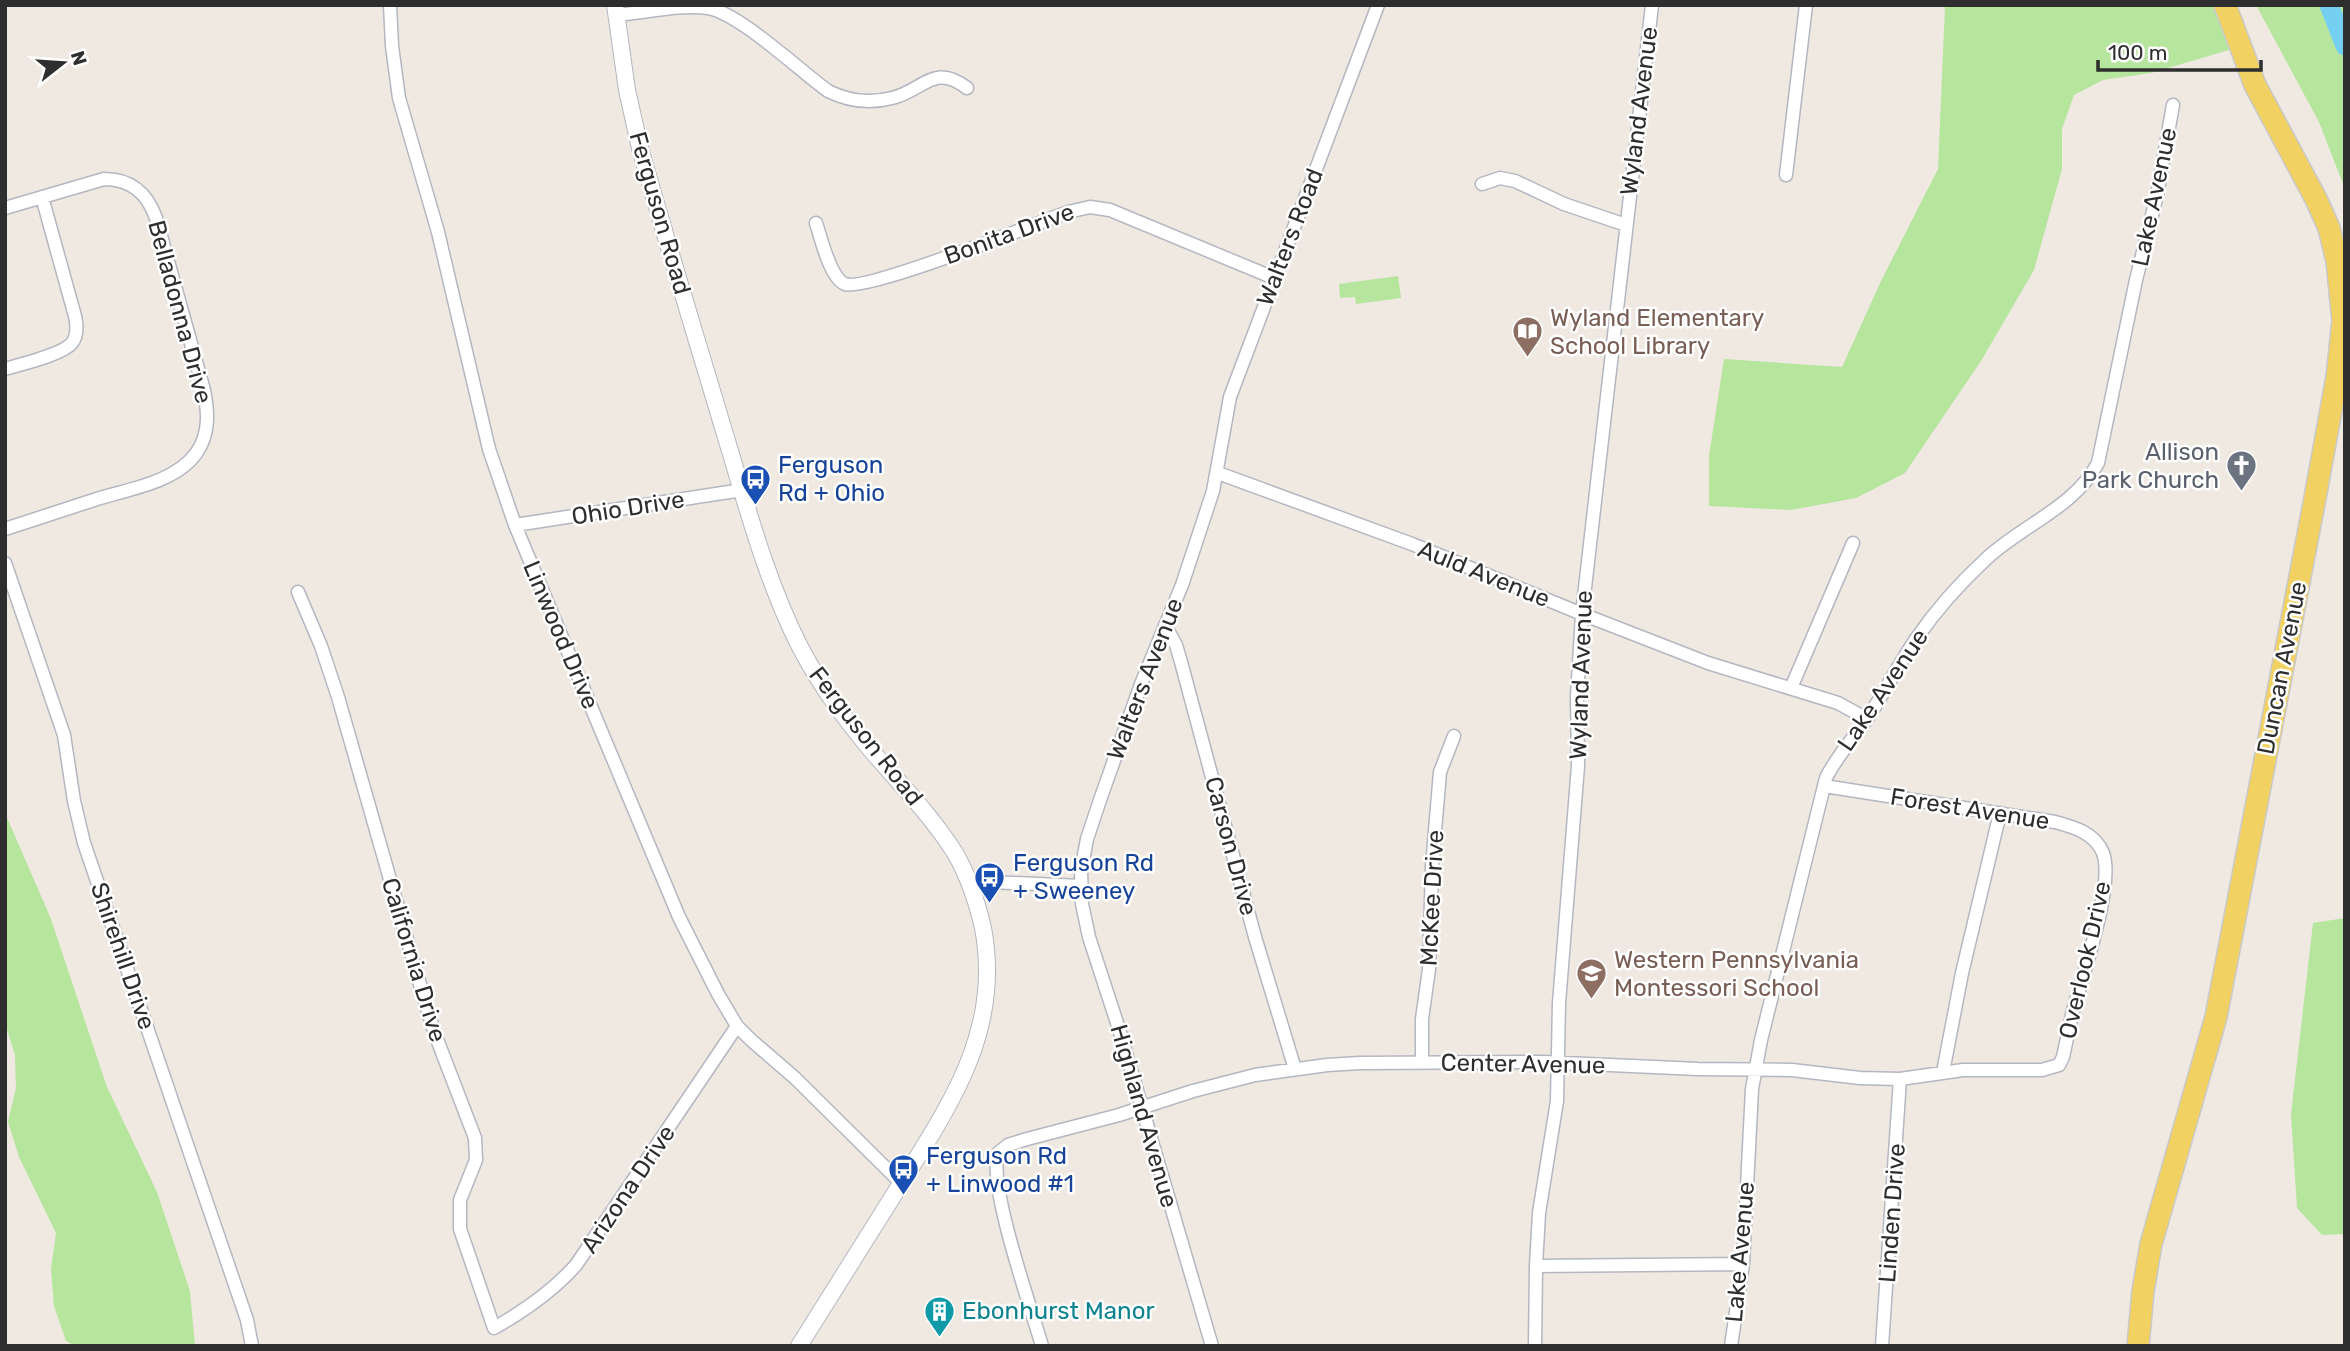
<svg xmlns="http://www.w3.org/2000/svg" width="2350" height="1351" font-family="Rubik,sans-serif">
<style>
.green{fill:#b6e59e}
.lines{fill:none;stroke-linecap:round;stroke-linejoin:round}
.river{stroke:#75cff0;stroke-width:19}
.minor-casing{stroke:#b4b7c1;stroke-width:15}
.tertiary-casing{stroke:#b4b7c1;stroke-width:18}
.primary-casing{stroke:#c9c9c9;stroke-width:24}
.minor{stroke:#fff;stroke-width:12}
.tertiary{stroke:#fff;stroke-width:16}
.primary{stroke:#f2d163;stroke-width:21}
.labels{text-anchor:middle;stroke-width:5;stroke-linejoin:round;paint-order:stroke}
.street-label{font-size:24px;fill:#2e2e2e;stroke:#fff}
.education-label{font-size:24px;fill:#785e54;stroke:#fff;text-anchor:start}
.worship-label{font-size:24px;fill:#5b616d;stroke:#fff;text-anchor:end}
.transit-label{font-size:24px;fill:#164399;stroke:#fff;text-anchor:start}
.culture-label{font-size:24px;fill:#0d838f;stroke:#fff;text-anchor:start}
</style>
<rect width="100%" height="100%" fill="#efe9e1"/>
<path class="green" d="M1945 5H2225L2239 47 2151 73 2103 80 2074 95 2062 129V169L2034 270 1981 361 1905 473 1856 498 1791 510 1709 506V456L1724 359 1842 367 1881 281 1938 169Z
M2256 5H2345V189L2319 122Z
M1398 276 1401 298 1356 304 1355 297 1340 298 1339 284Z
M5 813 51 919 107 1087 157 1192 190 1291 195 1346H76L66 1341 54 1306 51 1269 56 1233 19 1157 8 1122 16 1088 15 1055 5 1023Z
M2345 918V1234L2322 1235 2297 1208 2291 1114 2313 923Z"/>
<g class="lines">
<path class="river" d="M2329 5 2345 46"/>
<defs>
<path id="minor" d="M390 5 392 46 399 98 438 232 489 449 515 525 679 917 718 994 737 1026 751 1040 795 1078 901 1183
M616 15C643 13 682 4 708 8 739 13 799 70 828 91 848 101 869 104 892 98 923 91 934 62 967 88
M1786 175 1806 5
M1482 184 1500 178 1515 181 1564 204 1626 225
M5 208 104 179C131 179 147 193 156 218L204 390C208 411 210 433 197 452 177 482 129 489 97 499 66 509 36 519 5 529
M816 223C821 238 830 278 845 284 865 292 1038 223 1068 212L1090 207 1110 210 1274 278
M5 369C21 364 62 355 72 343 78 335 77 325 75 316L42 197
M1218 473 1412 544 1582 614 1708 663 1838 703 1867 719
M515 525 742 490
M5 563 64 735 74 801 84 843 247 1320 252 1346
M298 592 321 646 338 697 423 995 435 1034 475 1138 476 1160 460 1200V1229L494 1328C524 1311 553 1291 576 1265L737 1026
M1165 625 1176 645 1181 662 1255 937 1295 1069
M1791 688 1853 543
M972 887 991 882 1081 886
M1422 1063V1019L1429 969 1432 866 1440 772 1454 736
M1943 1072 1962 973 2000 813
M1536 1266 1743 1264
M1042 1346C1031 1307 988 1187 998 1153L1008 1145 1027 1139 1119 1115 1193 1091 1255 1075 1327 1065 1360 1063 1543 1062 1698 1069 1792 1070 1860 1078 1900 1079 1963 1070H2042L2059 1065 2063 1057C2066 1043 2069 1029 2072 1015 2081 979 2115 885 2103 853 2095 833 2074 827 2055 822L1824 786
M1212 1346 1119 1029 1089 937 1082 904 1081 871 1087 839 1100 800 1141 684 1182 585 1213 491 1230 397 1378 5
M1535 1346 1536 1266 1539 1213 1557 1101 1559 1003 1578 766 1577 696 1582 614 1652 5
M1731 1346 1743 1264 1752 1089 1761 1040 1826 778C1837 755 1855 737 1869 716 1885 691 1899 664 1916 639 1936 610 1960 583 1986 559 2022 525 2074 508 2098 463L2136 280 2157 195 2173 105
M1882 1346 1900 1079"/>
<path id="tertiary" d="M615 5 627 90 640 148C667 243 696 337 724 431 746 503 765 577 799 645 818 682 844 718 871 750 900 784 931 815 955 853 969 877 977 902 983 928 1003 1033 947 1109 895 1193 863 1244 831 1295 799 1346"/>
<path id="primary" d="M2138 1346 2143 1291 2151 1244 2216 1017 2315 498 2337 377 2343 321 2337 261 2329 228 2316 199 2255 85 2225 5"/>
</defs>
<use href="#minor" class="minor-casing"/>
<use href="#tertiary" class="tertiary-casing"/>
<use href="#primary" class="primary-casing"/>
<use href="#minor" class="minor"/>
<use href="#tertiary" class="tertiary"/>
<use href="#primary" class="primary"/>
</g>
<defs>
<symbol id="library-pin" viewBox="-11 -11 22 30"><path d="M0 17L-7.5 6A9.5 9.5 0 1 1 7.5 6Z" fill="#8d6e63" stroke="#fff"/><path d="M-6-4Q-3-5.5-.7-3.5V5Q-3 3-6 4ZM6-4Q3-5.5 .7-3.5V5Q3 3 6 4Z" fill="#fff"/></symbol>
<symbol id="church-pin" viewBox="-11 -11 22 30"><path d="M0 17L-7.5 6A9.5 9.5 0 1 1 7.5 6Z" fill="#6b7280" stroke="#fff"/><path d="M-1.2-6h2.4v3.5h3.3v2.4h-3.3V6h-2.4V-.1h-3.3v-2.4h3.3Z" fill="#fff"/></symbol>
<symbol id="bus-pin" viewBox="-11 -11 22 30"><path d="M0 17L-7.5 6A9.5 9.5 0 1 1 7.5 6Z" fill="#1a4fb4" stroke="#fff"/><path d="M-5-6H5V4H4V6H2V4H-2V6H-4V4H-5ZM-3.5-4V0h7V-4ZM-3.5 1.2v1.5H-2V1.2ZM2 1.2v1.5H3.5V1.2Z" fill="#fff"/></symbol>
<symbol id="school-pin" viewBox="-11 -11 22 30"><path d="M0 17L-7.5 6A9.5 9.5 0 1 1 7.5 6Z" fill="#8d6e63" stroke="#fff"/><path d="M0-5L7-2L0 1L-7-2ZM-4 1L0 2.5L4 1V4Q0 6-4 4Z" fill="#fff"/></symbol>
<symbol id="building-pin" viewBox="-11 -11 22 30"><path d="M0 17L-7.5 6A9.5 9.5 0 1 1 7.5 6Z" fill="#0f9aa8" stroke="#fff"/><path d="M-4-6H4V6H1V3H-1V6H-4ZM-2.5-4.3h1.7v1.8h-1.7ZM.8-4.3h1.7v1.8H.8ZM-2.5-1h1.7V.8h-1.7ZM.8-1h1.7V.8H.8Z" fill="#fff"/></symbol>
</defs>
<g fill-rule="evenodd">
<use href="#library-pin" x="1510" y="314" width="35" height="47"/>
<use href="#church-pin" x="2224" y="448" width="35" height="47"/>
<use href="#bus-pin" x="738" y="462" width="35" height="47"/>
<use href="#bus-pin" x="972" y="860" width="35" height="47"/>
<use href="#school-pin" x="1574" y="956" width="35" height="47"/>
<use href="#bus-pin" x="886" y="1152" width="35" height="47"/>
<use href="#building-pin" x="922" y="1294" width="35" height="47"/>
</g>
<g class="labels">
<g class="street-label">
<text transform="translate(1639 111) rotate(-83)" y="8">Wyland Avenue</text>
<text transform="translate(2154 197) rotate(-78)" y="8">Lake Avenue</text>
<text transform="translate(660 213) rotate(74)" y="8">Ferguson Road</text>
<text transform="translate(1009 234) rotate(-20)" y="8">Bonita Drive</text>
<text transform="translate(1290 237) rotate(-69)" y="8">Walters Road</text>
<text transform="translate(180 312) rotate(75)" y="8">Belladonna Drive</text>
<text transform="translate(628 508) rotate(-9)" y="8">Ohio Drive</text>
<text transform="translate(1484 574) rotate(22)" y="8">Auld Avenue</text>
<text transform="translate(561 635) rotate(67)" y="8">Linwood Drive</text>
<text transform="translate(2282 668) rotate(-79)" y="8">Duncan Avenue</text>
<text transform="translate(1581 675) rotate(-88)" y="8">Wyland Avenue</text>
<text transform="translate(1145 679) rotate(-69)" y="8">Walters Avenue</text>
<text transform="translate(1883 690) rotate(-56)" y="8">Lake Avenue</text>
<text transform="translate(866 736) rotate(52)" y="8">Ferguson Road</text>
<text transform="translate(1970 809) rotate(9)" y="8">Forest Avenue</text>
<text transform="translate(1231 846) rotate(75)" y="8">Carson Drive</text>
<text transform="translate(1432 898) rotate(-87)" y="8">McKee Drive</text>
<text transform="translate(123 956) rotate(71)" y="8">Shirehill Drive</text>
<text transform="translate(414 960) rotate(73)" y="8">California Drive</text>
<text transform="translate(2085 960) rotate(-77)" y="8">Overlook Drive</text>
<text transform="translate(1523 1064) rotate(1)" y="8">Center Avenue</text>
<text transform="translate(1144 1116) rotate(74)" y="8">Highland Avenue</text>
<text transform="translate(628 1189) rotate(-56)" y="8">Arizona Drive</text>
<text transform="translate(1892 1213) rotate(-86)" y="8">Linden Drive</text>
<text transform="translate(1740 1252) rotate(-85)" y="8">Lake Avenue</text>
</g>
<g class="education-label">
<text x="1550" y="326">Wyland Elementary<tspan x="1550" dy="28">School Library</tspan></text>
<text x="1614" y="968">Western Pennsylvania<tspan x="1614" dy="28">Montessori School</tspan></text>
</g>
<g class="worship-label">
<text x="2219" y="460">Allison<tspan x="2219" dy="28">Park Church</tspan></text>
</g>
<g class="transit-label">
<text x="778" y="473">Ferguson<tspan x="778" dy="28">Rd + Ohio</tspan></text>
<text x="1013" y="871">Ferguson Rd<tspan x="1013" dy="28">+ Sweeney</tspan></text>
<text x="926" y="1164">Ferguson Rd<tspan x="926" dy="28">+ Linwood #1</tspan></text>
</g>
<g class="culture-label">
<text x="962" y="1319">Ebonhurst Manor</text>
</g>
</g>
<rect width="2350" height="1351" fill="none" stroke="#2e2e2e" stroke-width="14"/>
<g transform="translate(63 63) rotate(73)" stroke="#ffffff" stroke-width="5" paint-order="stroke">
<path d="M0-5L12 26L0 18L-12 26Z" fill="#2e2e2e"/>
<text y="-10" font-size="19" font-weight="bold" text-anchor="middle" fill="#2e2e2e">N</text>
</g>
<path d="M2098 60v10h163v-10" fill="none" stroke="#2e2e2e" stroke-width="3.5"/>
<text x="2108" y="60" font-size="21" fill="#2e2e2e" stroke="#ffffff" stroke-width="5" paint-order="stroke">100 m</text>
</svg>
